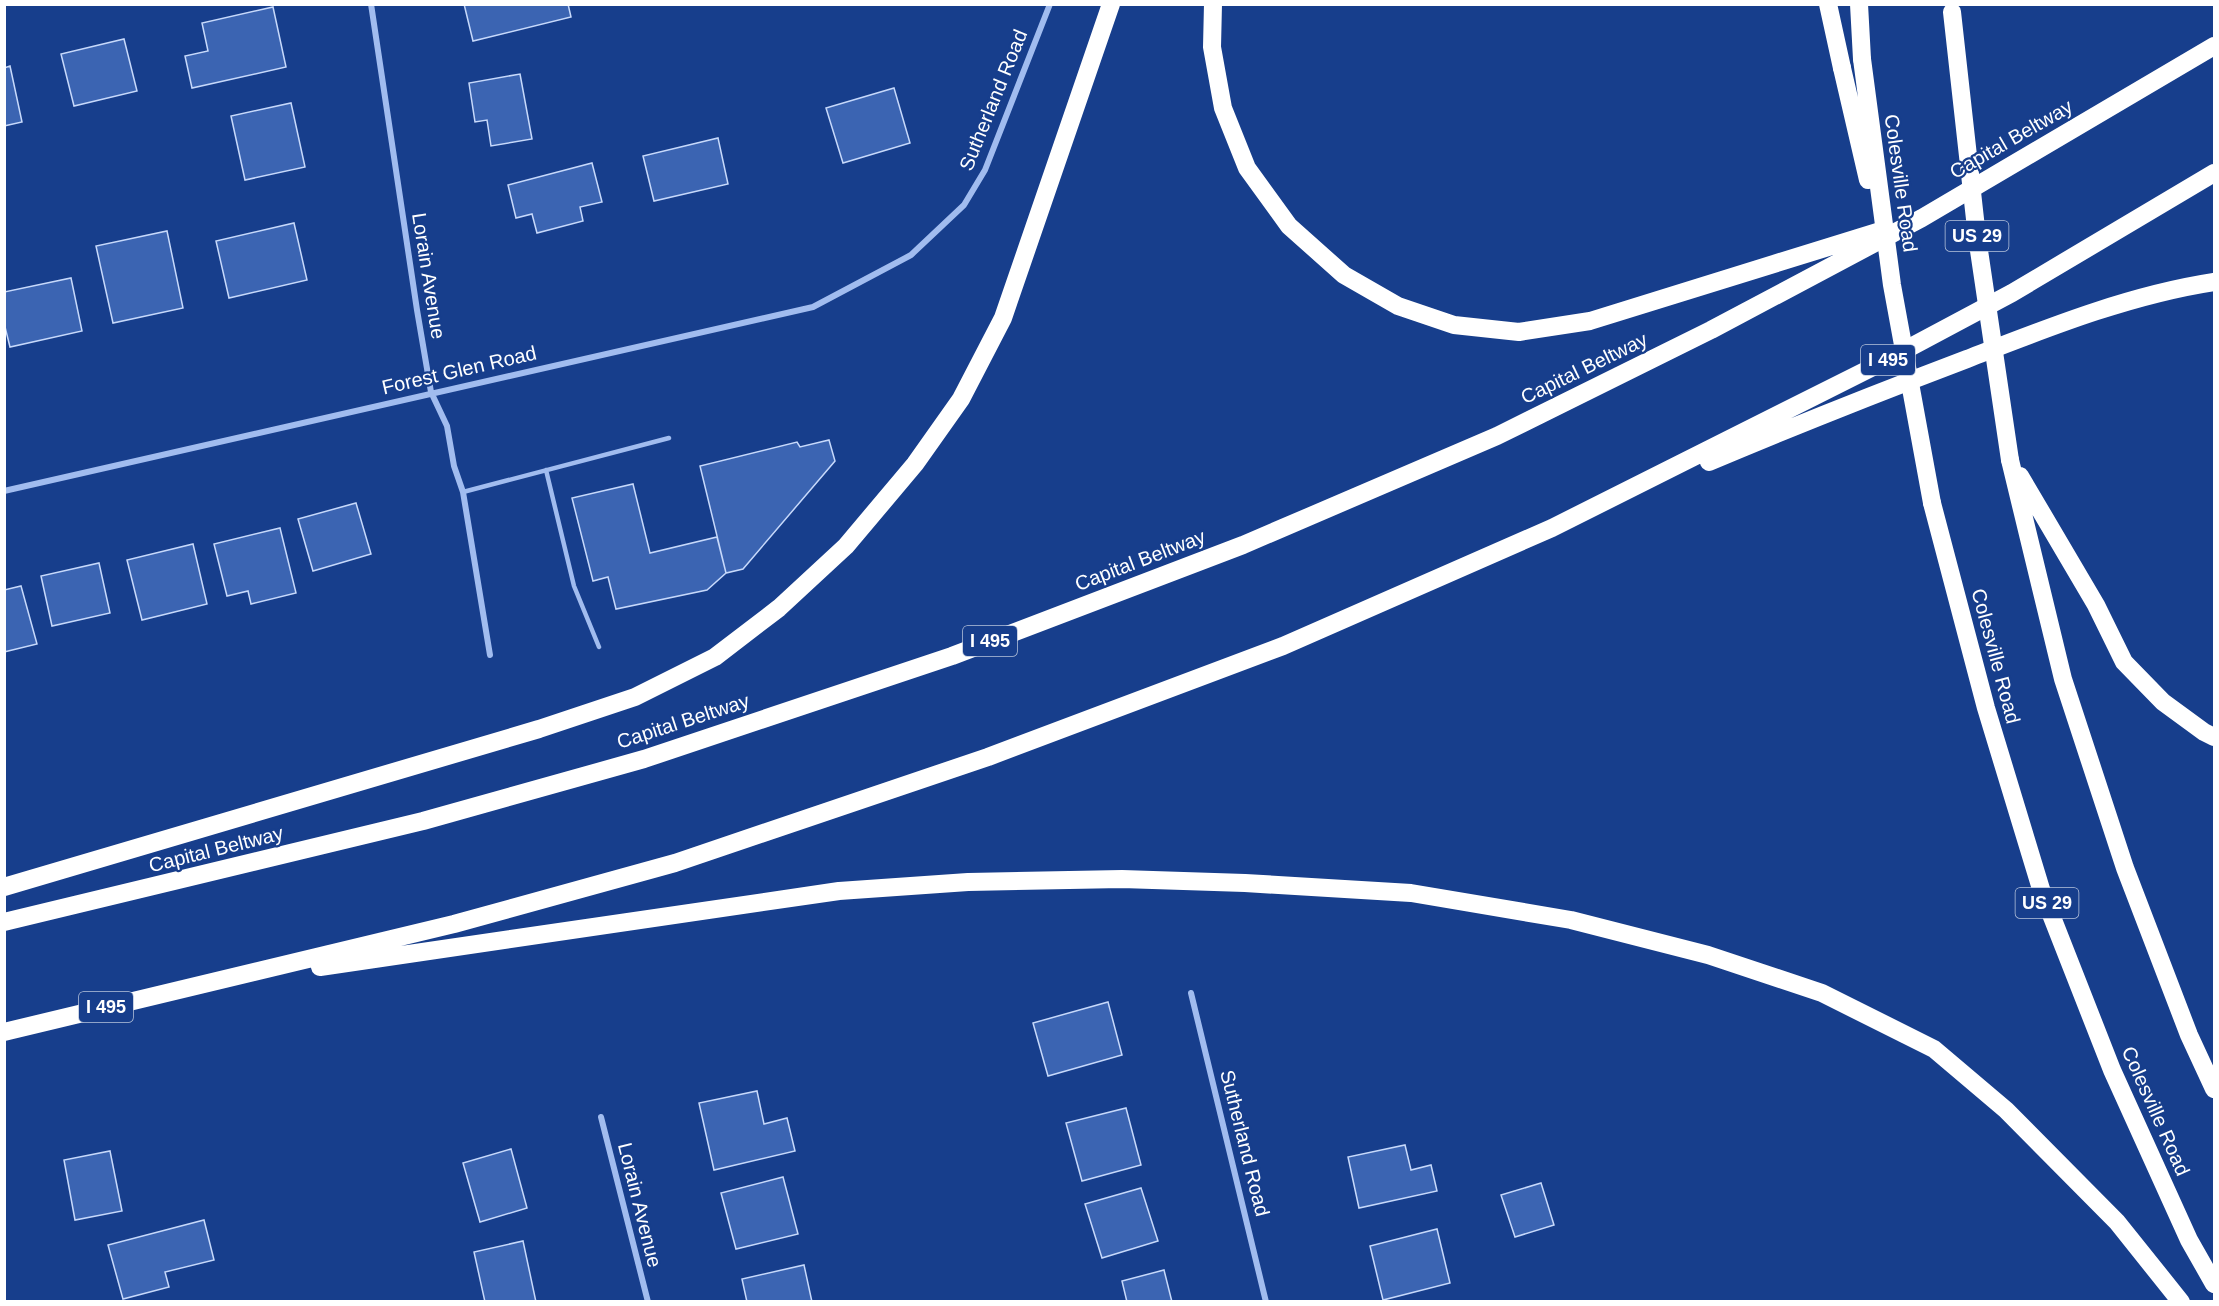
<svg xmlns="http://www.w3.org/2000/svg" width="2219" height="1306" font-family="Arial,sans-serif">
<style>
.building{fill:#3b64b2;stroke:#c7d9fb;stroke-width:1.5}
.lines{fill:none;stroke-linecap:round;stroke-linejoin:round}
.lane{stroke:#a1bcef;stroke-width:4.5}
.street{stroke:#a1bcef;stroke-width:6}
.highway{stroke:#fff;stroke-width:18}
.highway-bridge{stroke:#fff;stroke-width:18}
.labels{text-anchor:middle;stroke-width:4.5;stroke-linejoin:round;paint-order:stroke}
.shield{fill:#173e8c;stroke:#b9c5dc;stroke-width:1.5}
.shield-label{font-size:18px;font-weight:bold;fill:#fff}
.street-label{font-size:20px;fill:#fff;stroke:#173e8c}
</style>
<rect width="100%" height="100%" fill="#173e8c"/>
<path class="building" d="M464 4H568L571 17 473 41Z
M273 7 286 67 192 88 185 56 208 51 202 23Z
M124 39 137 91 74 106 61 54Z
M10 66 22 122 4 126V68Z
M520 74 532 139 491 146 487 120 475 122 469 83Z
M894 88 910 143 843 163 826 108Z
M291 103 305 167 245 180 231 116Z
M718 138 728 184 654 201 643 156Z
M592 163 602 202 580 207 583 221 537 233 532 214 516 218 508 185Z
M294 223 307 280 229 298 216 241Z
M167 231 183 308 113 323 96 246Z
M71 278 82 331 10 347 4 323V292Z
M829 440 835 461 743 569 726 573 700 466 797 442 800 447Z
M633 484 650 553 717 537 726 573 707 590 616 609 608 577 593 581 572 498Z
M356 503 371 554 313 571 298 519Z
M280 528 296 593 251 604 248 591 227 596 214 544Z
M193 544 207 604 142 620 127 560Z
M99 563 110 613 52 626 41 576Z
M21 586 37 644 4 652V590Z
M1108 1002 1122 1055 1048 1076 1033 1023Z
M757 1091 764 1124 787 1118 795 1151 714 1170 699 1103Z
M1126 1108 1141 1165 1082 1181 1066 1123Z
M1405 1145 1411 1170 1431 1165 1437 1191 1359 1208 1348 1157Z
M511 1149 527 1208 480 1222 463 1163Z
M110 1151 122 1211 75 1220 64 1160Z
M783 1177 798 1234 736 1249 721 1193Z
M1541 1183 1554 1225 1515 1237 1501 1195Z
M1141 1188 1158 1241 1102 1258 1085 1204Z
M204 1220 214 1260 165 1272 169 1287 123 1299 108 1245Z
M1437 1229 1450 1283 1383 1300 1370 1246Z
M523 1241 536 1302H485L474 1252Z
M804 1265 812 1302H747L742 1279Z
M1164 1270 1172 1302H1127L1122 1281Z"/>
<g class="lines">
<path class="lane" d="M546 470 574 586 599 647
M463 492 669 438"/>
<path class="street" d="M371 4 417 310 431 392 447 426 454 466 463 492 490 655
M4 491 813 307 911 255 964 205 985 170 1050 4
M1191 993 1266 1302
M601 1117 648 1302"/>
<path class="highway" d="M1213 4 1212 47 1223 108 1247 168 1289 226 1344 275 1398 306 1454 325 1519 332 1590 321 1880 231
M1828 4 1842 68
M1859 4 1862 59
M2010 460 2063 679 2125 868 2189 1035 2214 1089
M1709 462C1794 426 1880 392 1967 359 2047 328 2129 295 2214 282
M2020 476 2096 605 2124 662 2163 702 2204 732 2214 737
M1932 503 1986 708 2041 889 2112 1070 2189 1240 2214 1284
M4 887 539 729 635 697 715 657 779 608 846 546 915 464 961 399 1003 318 1111 4
M4 922 423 821 644 759 952 656 1243 545 1497 436 1711 330 1922 218 2214 46
M320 967 839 891 968 882 1122 879 1245 883 1411 893 1571 920 1708 955 1822 993 1934 1049 2006 1110 2117 1222 2181 1302
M4 1032 454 924 675 863 988 757 1283 646 1552 528 1877 365 2012 293 2214 173"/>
<path class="highway-bridge" d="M1952 12 1977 237 2010 460
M1862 59 1892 285 1932 503
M1842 68 1868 180"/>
</g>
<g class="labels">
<g class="shield">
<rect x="1945.5" y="221" width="63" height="30" rx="4.5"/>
<rect x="1861" y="345" width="54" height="30" rx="4.5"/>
<rect x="963" y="626" width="54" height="30" rx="4.5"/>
<rect x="2015.5" y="888" width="63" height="30" rx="4.5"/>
<rect x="79" y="992" width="54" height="30" rx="4.5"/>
</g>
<g class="shield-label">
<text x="1977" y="242">US 29</text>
<text x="1888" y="366">I 495</text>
<text x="990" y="647">I 495</text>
<text x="2047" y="909">US 29</text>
<text x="106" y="1013">I 495</text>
</g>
<g class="street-label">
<text transform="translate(993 100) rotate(-68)" y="7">Sutherland Road</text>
<text transform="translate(2011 139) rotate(-30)" y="7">Capital Beltway</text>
<text transform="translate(1901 183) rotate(82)" y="7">Colesville Road</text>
<text transform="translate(429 276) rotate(81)" y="7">Lorain Avenue</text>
<text transform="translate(1584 368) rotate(-26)" y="7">Capital Beltway</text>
<text transform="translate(459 370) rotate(-13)" y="7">Forest Glen Road</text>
<text transform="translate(1140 560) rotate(-21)" y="7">Capital Beltway</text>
<text transform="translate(1996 656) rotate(75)" y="7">Colesville Road</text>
<text transform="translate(683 721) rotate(-18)" y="7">Capital Beltway</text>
<text transform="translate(216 849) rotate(-14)" y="7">Capital Beltway</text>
<text transform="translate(2156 1111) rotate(66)" y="7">Colesville Road</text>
<text transform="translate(1245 1143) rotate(76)" y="7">Sutherland Road</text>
<text transform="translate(640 1205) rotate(76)" y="7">Lorain Avenue</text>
</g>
</g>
<rect width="2219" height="1306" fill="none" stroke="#ffffff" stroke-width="12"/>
</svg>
